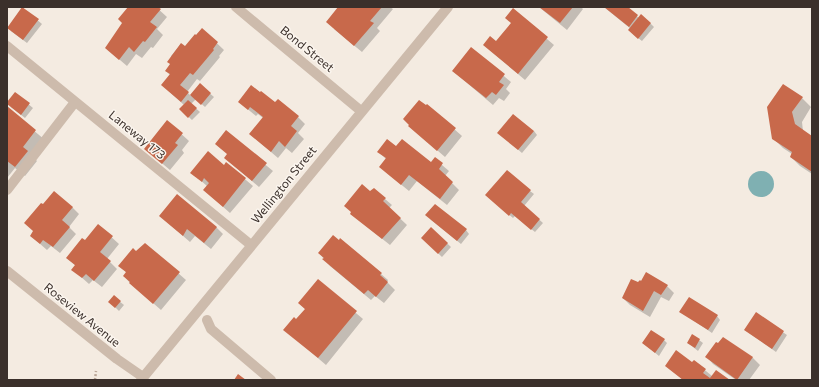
<svg xmlns="http://www.w3.org/2000/svg" width="819" height="387" font-family="Commissioner,sans-serif">
<style>
.water{fill:#7fb0b2}
.shadow{fill:#0003}
.building{fill:#c8694b}
.lines{fill:none;stroke-linecap:round;stroke-linejoin:round}
.path{stroke:#b9a596;stroke-width:2.5;stroke-dasharray:2 2;stroke-linecap:butt}
.minor{stroke:#cdbbac;stroke-width:10}
.labels{text-anchor:middle;stroke-width:3;stroke-linejoin:round;paint-order:stroke}
.street-label{font-size:12px;fill:#3b302b;stroke:#fbf5ee}
</style>
<rect width="100%" height="100%" fill="#f4ebe1"/>
<path class="water" d="M748 184a13 13 0 1 1 26 0a13 13 0 1 1-26 0Z"/>
<path class="shadow" d="M129 7H156L167 17 157 29 163 35 153 48 151 47 142 58 136 54 127 66 106 48 123 23Z
M340 7H390L393 9 377 28 380 31 362 52 334 29Z
M539 7H581L583 9 567 30Z
M604 7H626L639 18 650 23 654 27 642 41 633 34 631 29Z
M23 8 42 24 27 43 11 31Z
M513 10 554 45 525 80 484 45 496 42 512 23Z
M202 29 224 50 219 56 220 57 200 81 197 79 187 92 191 96 200 85 214 97 205 107 196 99 191 104 200 112 192 120 180 109 184 105 162 85 170 75 166 71 171 65V56L181 44 185 47Z
M471 48 511 82 506 89 510 93 504 101 499 98 493 105 453 71Z
M15 93 33 108 25 118 11 107Z
M802 98 811 107 802 122 803 131 812 137V174L800 166 791 157 792 154 783 148 773 138Z
M239 102 275 103 298 117 305 124 298 133 304 139 292 153 286 148 278 158 250 134 263 118 258 114 256 116Z
M427 105 462 136 445 157 409 126Z
M7 108 45 140 32 156 37 161 25 176 15 168 7 178Z
M167 121 189 141 182 150 184 153 170 170 145 149Z
M534 131 537 135 522 153 502 136Z
M226 132 273 171 259 187 225 158 228 155Z
M396 148 431 164 435 159 449 171 445 176 459 190 447 205 417 181 409 191 387 173 386 159 379 152Z
M226 163 253 186 230 213 204 190 207 186 199 179 224 166Z
M530 191 534 194 524 206 543 223 535 232 515 216 513 218 490 198Z
M370 192 385 199 392 205 389 208 407 225 390 245 351 214Z
M72 207 79 214 69 227 76 234 60 253 51 246 47 250 31 236 34 232Z
M430 219 466 230 469 234 461 244Z
M167 222 216 227 223 234 211 249 195 236 190 242Z
M98 225 119 244 107 259 117 269 102 287 93 280 89 284 80 276 73 270 76 266 67 258 85 241Z
M431 228 451 247 442 257 422 238Z
M339 241 381 274 388 280 387 282 395 290 384 303 375 296 371 300 330 266 319 253Z
M145 244 186 280 161 310 130 283 124 276 127 273 119 266Z
M318 281 363 319 326 365 285 330 296 320 306 310 299 303Z
M639 284 667 286 674 293 669 301 661 297 650 317 630 305 623 298Z
M114 297 124 305 119 311 113 305Z
M681 312 717 316 720 320 712 333Z
M756 314 787 335 776 352 745 330Z
M723 339 753 358 760 365 749 380H736L713 364 707 357Z
M664 340 667 343 659 356 643 343Z
M699 340 703 343 698 351 688 343Z
M694 361 712 376 728 380H683L666 365 692 363Z"/>
<path class="building" d="M22 7 39 19 23 40 7 28Z
M128 7H158L161 9 150 22 157 27 145 42 143 41 134 52 129 47 119 60 105 48 122 23 118 19Z
M338 7H382L370 21 374 23 354 46 326 22Z
M539 7H573L560 23Z
M604 7H628L638 15 629 27Z
M513 8 548 37 518 74 483 45 490 36 496 41 511 23 505 18Z
M641 14 651 23 638 39 628 30Z
M202 28 218 42 213 49 214 50 193 75 190 73 180 85 189 92 181 102 161 85 170 74 165 71 170 64 167 62 181 43 185 46 195 34 196 35Z
M471 47 505 74 499 82 504 85 496 95 492 92 486 98 452 71Z
M200 83 211 93 201 105 190 95Z
M783 84 803 97 792 112 795 124 812 136V172L790 157 792 152 772 139 767 107Z
M251 85 260 92 261 91 275 102 278 99 299 116 291 126 297 131 285 147 279 141 271 152 249 134 263 117 250 107 248 110 238 102Z
M15 92 30 103 21 115 7 104V102Z
M188 100 197 108 188 118 179 109Z
M419 100 426 105 427 104 456 128 437 151 408 126 409 125 403 119Z
M7 106 36 130 23 147 28 151 15 167 7 161Z
M513 114 534 131 518 150 497 133Z
M167 120 183 133 175 143 178 145 162 164 144 149Z
M226 130 267 163 252 181 224 158 227 154 215 144Z
M387 139 396 146 402 139 431 162 435 157 443 163 439 169 453 182 440 199 409 175 401 185 379 167 386 158 377 152Z
M208 151 224 165 226 162 246 178 223 207 203 190 209 183 204 178 202 182 190 173Z
M507 170 531 190 521 202 540 219 531 230 511 213 509 216 485 195Z
M362 184 370 191 374 188 386 198 383 201 401 218 382 239 350 214 351 212 344 206Z
M54 191 73 207 62 220 70 227 53 247 43 240 40 244 30 236 33 231 24 223 41 203 43 204Z
M177 194 217 227 204 243 187 229 183 236 159 216Z
M435 204 467 229 457 241 425 215Z
M98 224 113 236 100 252 111 261 94 281 86 274 82 278 71 270 75 265 66 258 82 238 85 240Z
M431 227 448 243 438 254 421 238Z
M333 235 339 240 340 238 382 273 380 275 388 282 376 297 368 290 364 294 322 259 324 258 318 253Z
M145 243 180 272 153 304 129 283 130 282 123 276 126 272 118 266 133 248 136 251Z
M646 272 668 285 661 295 654 291 643 311 622 298 631 279 638 282 640 280 641 281Z
M318 279 357 311 318 358 283 330 294 317 296 319 305 309 298 303Z
M114 295 121 301 115 308 108 302Z
M689 297 718 315 708 330 679 312Z
M756 312 784 331 772 349 744 330Z
M651 330 665 339 655 353 642 343Z
M692 334 700 339 695 348 687 343Z
M723 337 753 357 737 380 705 357 716 342 718 343Z
M676 350 692 362 694 360 706 369 703 373 710 378 716 370 730 380H683L665 366Z
M238 374 246 380H234Z"/>
<g class="lines">
<path class="path" d="M95 380 96 371"/>
<path class="minor" d="M236 7 361 111
M7 46 251 245
M7 190 75 102
M7 271 117 359 143 377
M207 320 211 329 271 380
M141 380 448 7"/>
</g>
<g class="labels">
<g class="street-label">
<text transform="translate(307 49) rotate(39)" y="4">Bond Street</text>
<text transform="translate(137 135) rotate(39)" y="4">Laneway 173</text>
<text transform="translate(284 185) rotate(-51)" y="4">Wellington Street</text>
<text transform="translate(82 315) rotate(39)" y="4">Roseview Avenue</text>
</g>
</g>
<rect width="819" height="387" fill="none" stroke="#3b302b" stroke-width="16"/>
</svg>
